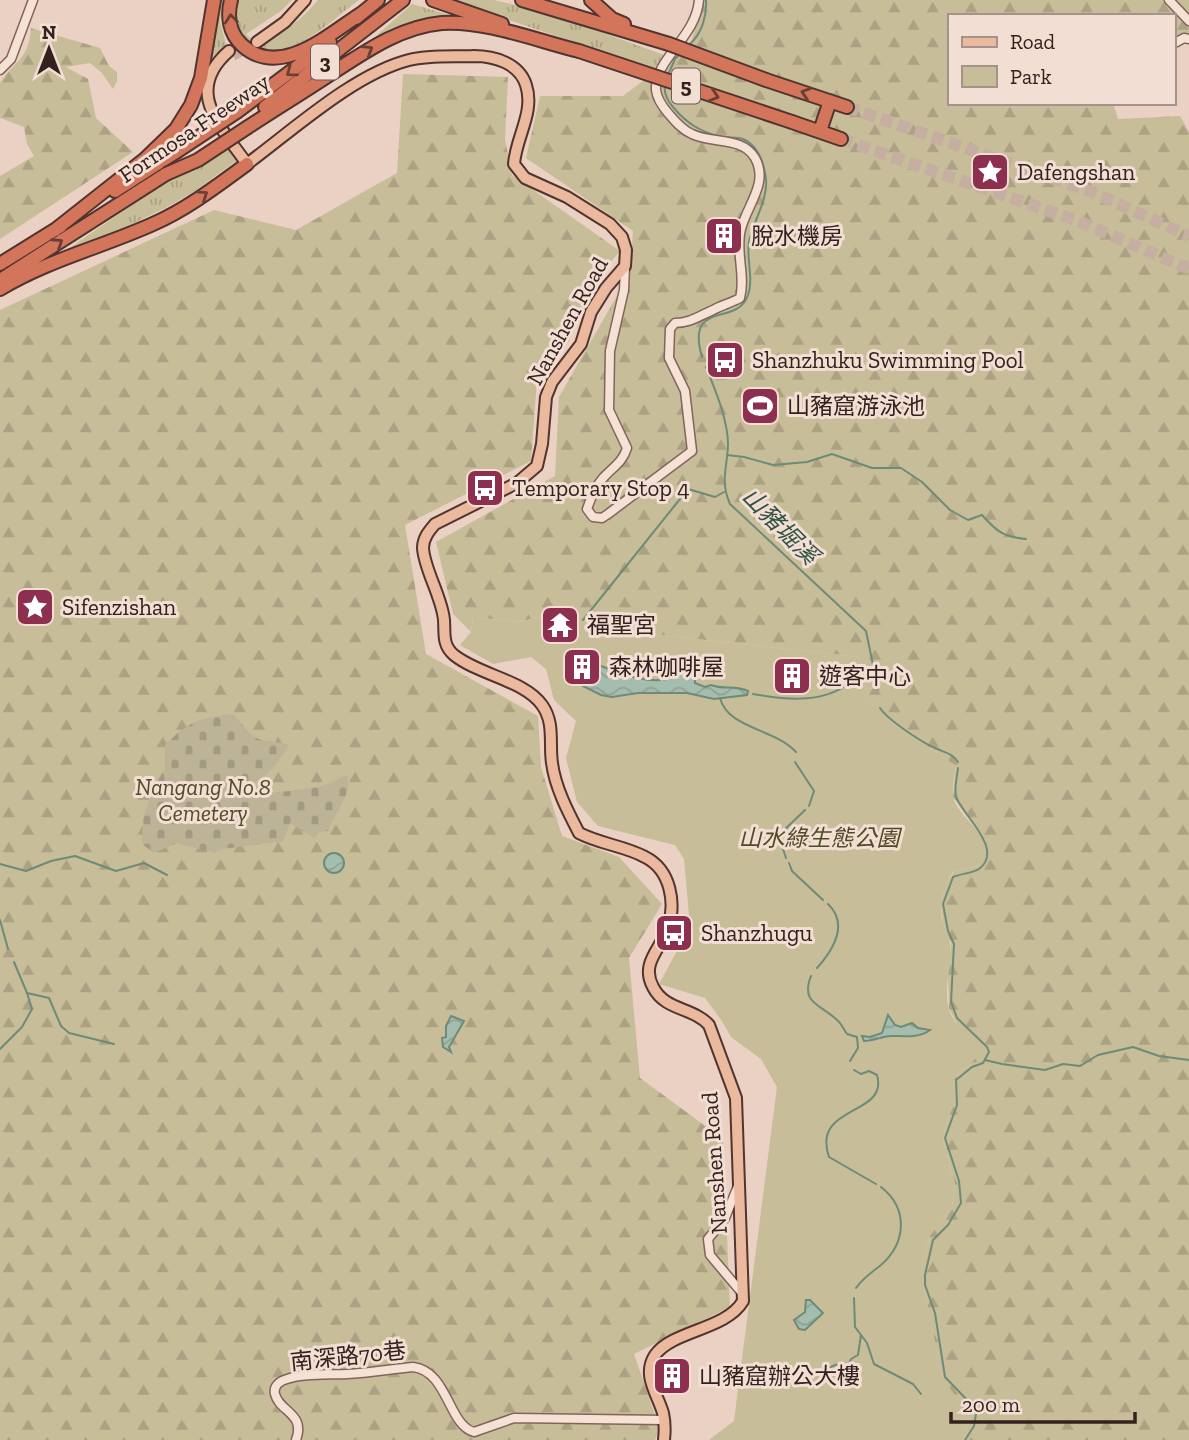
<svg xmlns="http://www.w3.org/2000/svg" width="1189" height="1440" font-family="'Zilla Slab','Noto Sans TC',serif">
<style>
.grass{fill:url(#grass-tufts)}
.forest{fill:url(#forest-firs)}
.cemetery{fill:url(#cemetery-stones)}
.green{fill:#c7bd98}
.water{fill:url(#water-waves);stroke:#6d8b79;stroke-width:2}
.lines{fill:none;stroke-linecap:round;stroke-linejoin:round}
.stream{stroke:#6d8b79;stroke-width:2}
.major-tunnel{stroke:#c6aea2;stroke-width:10;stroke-dasharray:10 5;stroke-linecap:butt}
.highway-tunnel{stroke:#c6aea2;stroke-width:12;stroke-dasharray:12 6;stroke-linecap:butt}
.minor-casing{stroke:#83635b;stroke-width:11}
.major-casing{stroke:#51342f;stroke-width:14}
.highway-casing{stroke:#51342f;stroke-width:16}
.minor{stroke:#f6e1d5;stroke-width:8}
.major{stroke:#ebb99d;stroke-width:10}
.highway{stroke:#d3755a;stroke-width:12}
.highway-bridge-casing{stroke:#51342f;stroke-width:16;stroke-linecap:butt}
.highway-bridge{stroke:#d3755a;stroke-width:12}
.oneway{stroke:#6c3e33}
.labels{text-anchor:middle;stroke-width:6;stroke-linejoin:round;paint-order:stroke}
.shield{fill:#f2ded2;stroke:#6d5a54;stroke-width:2}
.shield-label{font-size:21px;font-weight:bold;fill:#34211e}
.street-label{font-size:23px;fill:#34211e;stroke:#f2ded2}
.poi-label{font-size:23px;fill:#34211e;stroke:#f2ded2;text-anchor:start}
.park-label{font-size:23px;font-style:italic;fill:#4f4b26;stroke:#f2ded2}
.water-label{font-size:24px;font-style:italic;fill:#2f5344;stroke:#f2ded2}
</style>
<defs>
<pattern id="grass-tufts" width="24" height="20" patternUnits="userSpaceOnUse" patternTransform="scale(1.75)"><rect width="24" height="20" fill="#c7bd98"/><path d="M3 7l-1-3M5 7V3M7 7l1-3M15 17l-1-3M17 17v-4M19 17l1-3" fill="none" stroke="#aca283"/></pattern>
<pattern id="forest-firs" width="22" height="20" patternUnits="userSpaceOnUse" patternTransform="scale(1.75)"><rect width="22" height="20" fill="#c7bd98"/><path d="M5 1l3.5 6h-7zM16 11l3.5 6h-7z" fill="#aca283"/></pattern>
<pattern id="cemetery-stones" width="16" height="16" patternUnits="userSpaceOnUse" patternTransform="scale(1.75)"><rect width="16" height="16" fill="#bdb497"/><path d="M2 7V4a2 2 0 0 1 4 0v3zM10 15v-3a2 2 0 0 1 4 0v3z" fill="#a39a82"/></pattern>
<pattern id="water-waves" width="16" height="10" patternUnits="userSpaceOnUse" patternTransform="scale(1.75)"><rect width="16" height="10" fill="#a5bdae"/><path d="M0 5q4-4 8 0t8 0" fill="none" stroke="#8fa295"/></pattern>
</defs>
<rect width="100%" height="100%" fill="#ead1c3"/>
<path class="grass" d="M219 0H224L220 21 226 45 210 59Z
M237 0H292L281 11 246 34 256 44C281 35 301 21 318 0H359C329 22 295 60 254 49L235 28Z
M449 0H494L515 5 565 19 664 55 654 69Z
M412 4 460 18 406 26 376 36Z
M226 147 236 161 192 193 165 208 122 229 68 249 138 201Z"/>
<path class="forest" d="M704 0H1189V34L1173 43V16H949V103H1113L1118 119 1180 116 1189 132V1440H963L971 1418 942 1378 921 1273 930 1235 952 1208 955 1184 943 1141 945 1126 955 1101 953 1081 958 1073 971 1064 960 1030 949 1008 948 975 951 943 943 924 941 904 946 885 954 872 980 865 979 833 953 797 956 766 891 722 868 696 859 657 587 627 574 606 520 622 473 617 471 632 453 614 436 542 555 476 559 397 630 273 633 231 526 158 540 96H623L690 45Z
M31 28 100 48 109 66 117 72V81L113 89 102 73 90 63 66 67 88 79 96 118 133 152 0 239V176L34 156 27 144 24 127 0 118V83C15 59 28 62 31 28Z
M403 74 508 77 505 139 512 175 620 251 592 284 569 341 537 380 531 461 405 525 426 654 538 716 541 767 562 836 619 857 662 904 629 958 640 1078 723 1139 730 1307 634 1354 660 1429 655 1440H0V310L214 210 296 230 397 173Z"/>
<path class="cemetery" d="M233 714C241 722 248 735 259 739 267 742 278 741 289 745L273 769 253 784 250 790C261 796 312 789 325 785 332 783 339 778 347 775 353 795 334 813 328 831L319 832 314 838 290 823 283 841 223 849 214 853 177 843 154 853 142 844 143 820 148 803 165 769V745C188 722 201 717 233 714Z"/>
<path class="green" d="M575 606 587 627 859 657 868 696 891 722 956 766C955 776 951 791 954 800 964 824 993 831 980 865L953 872C944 889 938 904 943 924 945 930 950 937 950 944 952 965 943 988 949 1009 954 1026 970 1037 981 1051L971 1064 958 1073 953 1081 955 1101 945 1126 943 1141 955 1184 952 1208 930 1235 921 1273 942 1377 971 1418 963 1440H709L734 1421 777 1087 761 1059 731 1037 722 1021 705 998 659 984 690 927 684 859 675 845 598 826 577 802 566 758 576 721 554 700 546 669 531 657 493 664 460 645 471 632 473 617 520 622Z"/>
<path class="water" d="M592 663C614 670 647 686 670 678 677 676 683 670 689 666L694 669 695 683 705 687 711 685C724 690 735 685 748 691L747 695 714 699 687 693H638L612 697 601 695 583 686 582 680 586 676 589 677 594 672 590 668Z
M324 863a10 10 0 1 1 20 0a10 10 0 1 1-20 0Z
M888 1015 895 1025 901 1027 912 1023 918 1028 930 1030C920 1038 905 1036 892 1036 883 1036 874 1041 864 1041L862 1036 870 1037 882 1033Z
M451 1016 464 1021 449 1047 451 1052 443 1047 442 1038 446 1037V1026Z
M806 1300H810L823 1313 805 1330 799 1329 794 1320 805 1312Z"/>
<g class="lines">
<path class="stream" d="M690 44C702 33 707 16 706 0
M668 75 675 59 681 53
M665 83C663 93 667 100 673 107 687 124 701 132 722 137 729 138 737 137 743 139 759 146 764 164 766 179 768 200 753 222 749 242 746 258 754 279 748 295 738 327 685 299 702 357
M706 367C715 390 728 419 728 445 727 469 720 481 730 504L866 631 878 689
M727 455 744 457 773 465 807 462 832 454 872 468H901L922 482 950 510 968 520 982 515C997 532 1004 537 1026 539
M583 620 688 489 715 497 724 492
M851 686H858
M753 694C782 699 818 704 845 686
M720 698C728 729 776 729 796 752
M880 708C888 720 921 742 935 748 945 753 951 752 958 762
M795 762 814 791 809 806
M958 768C957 777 954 787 956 796 959 812 1006 849 979 869 973 873 960 874 953 877L943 904 948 931 954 944 951 1002 957 1018 987 1047 989 1052 983 1063 972 1067 956 1080 957 1105 945 1138 959 1181 961 1203 948 1225 933 1240 925 1275V1285L935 1313 945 1377 971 1404 976 1414 974 1426 965 1440
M786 858 782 846 781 833 805 810
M789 863 792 871 823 900
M0 864 26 871 51 861 75 856 116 871 144 863 167 875
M0 920 8 949
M14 962 27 993 49 998 61 1026 69 1033 114 1044
M817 968C833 950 849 924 828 904
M811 976C800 1004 821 1004 837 1020 841 1023 844 1030 847 1034L857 1037 858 1048 850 1061
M0 1049 22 1027 32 1009 27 993
M985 1060 1002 1064 1045 1070 1063 1064 1080 1066 1098 1055 1133 1047 1159 1056 1189 1060
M854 1070 861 1074 869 1071 877 1075C889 1117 811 1104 829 1157L876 1184
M856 1288C863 1278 871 1273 881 1265 906 1243 909 1209 881 1187
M854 1298 855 1327 867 1343 874 1364 913 1384 921 1394
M823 1374C830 1365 838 1363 849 1364L851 1359 858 1355 861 1335"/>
<path class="major-tunnel" d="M233 56 252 45"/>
<path class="highway-tunnel" d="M847 107 1092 192 1189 236
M841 139 1078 221 1189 269"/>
<defs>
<path id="minor" d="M1169 0 1189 21
M1173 44 1184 38 1189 39
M0 70 11 59 33 0
M625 266 624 290 610 351 609 410 627 448C623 462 612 468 603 478 595 487 591 498 587 509L593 517 602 518 608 514 692 451 685 391 669 358 670 329 675 323C690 323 699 316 713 310 722 305 731 303 740 298 746 275 735 252 741 229 747 205 769 183 755 158 742 136 712 144 692 134 682 130 675 121 668 113 662 106 657 99 656 90 654 59 696 38 699 0
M738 1186 725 1218 708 1239 710 1255 742 1293
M296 1440C306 1413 279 1412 275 1394 273 1386 280 1381 287 1379 305 1373 328 1375 347 1374 369 1373 391 1369 413 1367 448 1371 448 1425 474 1432L514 1418 664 1420"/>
<path id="major" d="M257 42 285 22 305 0
M229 51C183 91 221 127 247 164 293 130 354 74 409 60 430 55 453 57 474 56 494 56 519 63 526 85 535 112 516 137 514 164L525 178 567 197 610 224 622 237 626 250 625 266 606 288 591 312 581 344 552 382 546 397 542 444 537 466 517 483 435 524C429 531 423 538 423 548 424 569 442 597 444 620 445 633 442 645 454 655 479 675 524 680 542 705 555 723 549 743 552 763 555 787 568 812 579 833 600 844 625 846 645 857 671 870 676 903 668 928 661 949 640 963 653 987 665 1011 693 1007 709 1025L736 1098 743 1301C726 1330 673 1330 655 1355 642 1375 657 1393 663 1413 665 1422 665 1431 664 1440"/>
<path id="highway" d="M231 0C227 16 229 33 242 45 280 80 329 34 362 13
M433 0 502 24
M522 0 669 44
M591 0 612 19 624 24
M356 18 378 0
M766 80 847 107
M265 107 403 0
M238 111 330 42
M792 122 841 139
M248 127C274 110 300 94 326 77 362 54 398 27 442 23 485 20 538 41 579 51
M820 131 830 101
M115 191 176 152
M55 230 145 159 176 129 191 105 201 78 214 0
M0 264 61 226
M0 280 166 174
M0 289C48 260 102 247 153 224 187 209 217 186 247 164"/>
</defs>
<use href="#minor" class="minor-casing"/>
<use href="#major" class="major-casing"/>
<use href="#highway" class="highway-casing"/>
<use href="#minor" class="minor"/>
<use href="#major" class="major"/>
<use href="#highway" class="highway"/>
<defs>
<path id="highway-bridge" d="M669 44 766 80
M579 51 792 122
M176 152 238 111
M166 174 198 160 248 127"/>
</defs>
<use href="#highway-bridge" class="highway-bridge-casing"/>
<use href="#highway-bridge" class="highway-bridge"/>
</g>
<defs><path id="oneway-chevron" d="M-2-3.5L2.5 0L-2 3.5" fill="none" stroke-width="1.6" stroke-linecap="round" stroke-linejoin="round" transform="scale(1.75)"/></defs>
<g class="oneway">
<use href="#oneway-chevron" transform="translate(231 19) rotate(-96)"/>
<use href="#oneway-chevron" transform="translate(368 50) rotate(-32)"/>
<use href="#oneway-chevron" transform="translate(291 72) rotate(143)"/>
<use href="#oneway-chevron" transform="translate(806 93) rotate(-162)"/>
<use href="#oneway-chevron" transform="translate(714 96) rotate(18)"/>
<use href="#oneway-chevron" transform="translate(203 195) rotate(-34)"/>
<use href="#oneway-chevron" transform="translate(58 243) rotate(-33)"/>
</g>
<defs>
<symbol id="sight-square" viewBox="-11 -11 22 22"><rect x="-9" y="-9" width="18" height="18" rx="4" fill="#8d3050" stroke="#f2ded2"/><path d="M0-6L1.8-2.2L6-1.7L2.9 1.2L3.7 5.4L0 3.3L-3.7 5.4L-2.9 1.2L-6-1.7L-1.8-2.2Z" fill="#fff"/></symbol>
<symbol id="building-square" viewBox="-11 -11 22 22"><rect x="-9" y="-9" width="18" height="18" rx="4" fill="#8d3050" stroke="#f2ded2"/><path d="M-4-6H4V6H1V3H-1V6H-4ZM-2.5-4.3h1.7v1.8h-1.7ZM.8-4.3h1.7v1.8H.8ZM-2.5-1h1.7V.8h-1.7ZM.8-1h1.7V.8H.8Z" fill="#fff"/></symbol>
<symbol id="bus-square" viewBox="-11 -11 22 22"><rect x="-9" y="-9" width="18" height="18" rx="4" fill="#8d3050" stroke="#f2ded2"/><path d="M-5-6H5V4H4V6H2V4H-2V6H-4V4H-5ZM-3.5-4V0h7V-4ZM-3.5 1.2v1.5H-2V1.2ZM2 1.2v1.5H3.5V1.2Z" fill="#fff"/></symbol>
<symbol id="stadium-square" viewBox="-11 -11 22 22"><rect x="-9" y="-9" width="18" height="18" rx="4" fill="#8d3050" stroke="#f2ded2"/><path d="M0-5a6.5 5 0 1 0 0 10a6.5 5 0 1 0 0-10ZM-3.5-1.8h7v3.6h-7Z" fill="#fff"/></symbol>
<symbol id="temple-square" viewBox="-11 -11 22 22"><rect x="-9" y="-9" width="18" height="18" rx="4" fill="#8d3050" stroke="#f2ded2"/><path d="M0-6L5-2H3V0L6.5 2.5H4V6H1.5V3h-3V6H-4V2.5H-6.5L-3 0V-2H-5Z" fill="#fff"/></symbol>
</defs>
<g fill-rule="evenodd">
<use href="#sight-square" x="968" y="150" width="44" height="44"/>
<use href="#building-square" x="702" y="214" width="44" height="44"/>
<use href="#bus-square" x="703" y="338" width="44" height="44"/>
<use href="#stadium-square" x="738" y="384" width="44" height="44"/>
<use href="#bus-square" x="463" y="466" width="44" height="44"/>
<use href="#sight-square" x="13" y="585" width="44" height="44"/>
<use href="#temple-square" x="538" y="603" width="44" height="44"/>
<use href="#building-square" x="560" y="645" width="44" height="44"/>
<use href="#building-square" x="770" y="654" width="44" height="44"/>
<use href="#bus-square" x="652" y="911" width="44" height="44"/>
<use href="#building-square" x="650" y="1354" width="44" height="44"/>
</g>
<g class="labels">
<g class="shield">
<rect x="311" y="44.5" width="28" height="35" rx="5"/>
<rect x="672" y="68.5" width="28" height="35" rx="5"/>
</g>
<g class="shield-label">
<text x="325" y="69">3</text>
<text x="686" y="93">5</text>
</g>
<g class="street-label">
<text transform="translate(194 128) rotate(-34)" y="8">Formosa Freeway</text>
<text transform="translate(567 321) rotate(-61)" y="8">Nanshen Road</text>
<text transform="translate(714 1163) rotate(-94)" y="8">Nanshen Road</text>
<text transform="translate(348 1356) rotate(-6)" y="8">南深路70巷</text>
</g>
<g class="poi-label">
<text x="1017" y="180">Dafengshan</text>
<text x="751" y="244">脫水機房</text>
<text x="752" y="368">Shanzhuku Swimming Pool</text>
<text x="787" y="414">山豬窟游泳池</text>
<text x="512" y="496">Temporary Stop 4</text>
<text x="62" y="615">Sifenzishan</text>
<text x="587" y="633">福聖宮</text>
<text x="609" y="675">森林咖啡屋</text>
<text x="819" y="684">遊客中心</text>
<text x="701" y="941">Shanzhugu</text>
<text x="699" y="1384">山豬窟辦公大樓</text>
</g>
<g class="park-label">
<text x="203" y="795">Nangang No.8<tspan x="203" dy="26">Cemetery</tspan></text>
<text x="819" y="846">山水綠生態公園</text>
</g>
<g class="water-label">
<text transform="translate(780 526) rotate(45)" y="8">山豬堀溪</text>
</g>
</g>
<rect x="948" y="14" width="228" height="91" fill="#f2ded2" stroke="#a6928a" stroke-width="2"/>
<rect x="962" y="37" width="35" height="10" fill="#ebb99d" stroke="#a6928a" stroke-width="2"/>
<text x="1010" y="49" font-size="21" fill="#34211e">Road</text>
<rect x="962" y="66" width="35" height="21" fill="#c7bd98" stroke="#a6928a" stroke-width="2"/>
<text x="1010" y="84" font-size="21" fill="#34211e">Park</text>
<g transform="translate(49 49)" stroke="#f2ded2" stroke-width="5" paint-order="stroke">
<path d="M0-5L12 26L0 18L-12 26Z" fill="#34211e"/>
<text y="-10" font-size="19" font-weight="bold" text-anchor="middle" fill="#34211e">N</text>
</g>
<path d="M951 1412v10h184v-10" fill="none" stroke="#34211e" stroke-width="3.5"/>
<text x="962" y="1412" font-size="21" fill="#34211e" stroke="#f2ded2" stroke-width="5" paint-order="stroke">200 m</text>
</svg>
